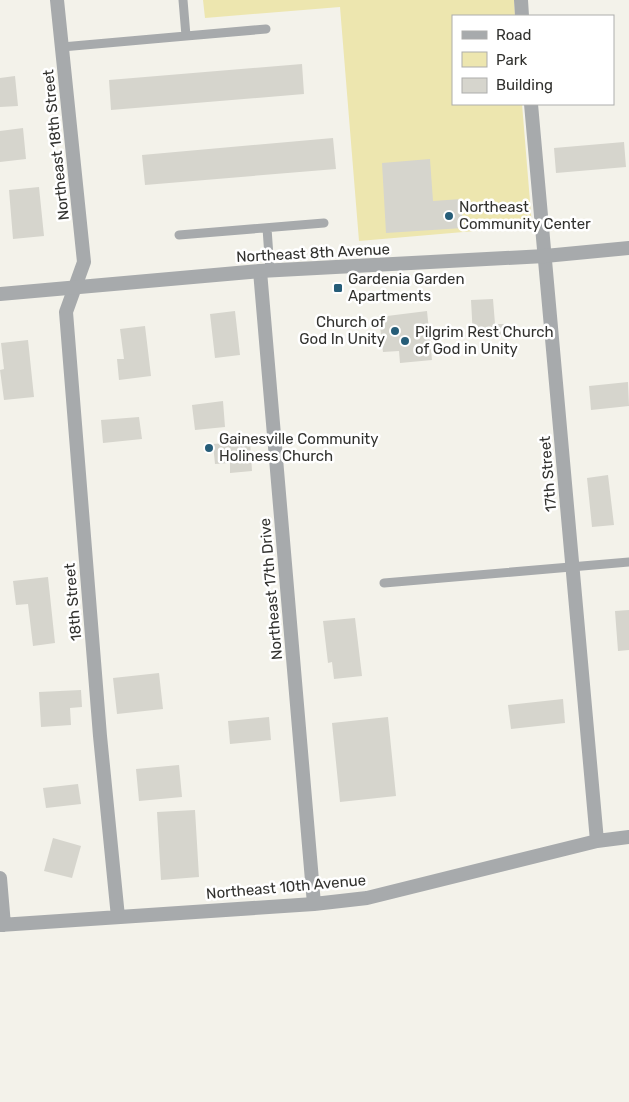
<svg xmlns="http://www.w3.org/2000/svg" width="629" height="1102" font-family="Rubik,sans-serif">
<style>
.park{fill:#ede6af}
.building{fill:#d6d5cd}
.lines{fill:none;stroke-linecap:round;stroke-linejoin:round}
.service{stroke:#a7aaac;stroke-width:9}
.minor{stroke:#a7aaac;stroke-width:14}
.tertiary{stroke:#a7aaac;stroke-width:14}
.poi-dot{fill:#265d78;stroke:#fff;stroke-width:2}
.labels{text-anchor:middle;stroke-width:5;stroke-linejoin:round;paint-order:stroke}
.street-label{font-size:15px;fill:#32322f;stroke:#fff}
.poi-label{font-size:15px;fill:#32322f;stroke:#fff;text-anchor:start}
</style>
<rect width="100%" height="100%" fill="#f3f2ea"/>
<path class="park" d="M203 0H514L515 16H453V104H522L532 226 359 241 340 7 205 18Z"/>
<path class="building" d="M302 64 304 94 111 110 109 80Z
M15 76 18 106 0 107V78Z
M23 128 26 159 0 162V131Z
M333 138 336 169 145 185 142 155Z
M624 142 626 167 556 173 554 148Z
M430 159 433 201 461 199 463 228 386 233 382 163Z
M39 187 44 236 13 239 9 190Z
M493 299 495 324H504L505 335 473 337 471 300Z
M235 311 240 355 215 358 210 314Z
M427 311 432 360 400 363 399 351 383 352 379 317Z
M145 326 151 376 119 380 117 359H124L120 329Z
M28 340 34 397 4 400 0 370 4 369 1 343Z
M628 382 629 406 591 410 589 386Z
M223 401 225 427 195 430 192 405Z
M139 417 142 439 103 443 101 420Z
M250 441 252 471 230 473V463L215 464 213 444Z
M608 475 614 525 592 527 587 478Z
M48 577 55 643 33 646 28 604 16 605 13 581Z
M629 610V650L618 651 615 611Z
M355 618 362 676 334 679 332 662 328 663 323 621Z
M159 673 163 709 117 714 113 678Z
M81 690 82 707 70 708 71 725 41 727 39 692Z
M563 699 565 723 511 729 508 705Z
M269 717 271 740 230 744 228 721Z
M388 717 396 796 340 802 332 723Z
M179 765 182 797 139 801 136 769Z
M78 784 81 804 46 808 43 788Z
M195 810 199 877 161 880 157 812Z
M53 838 81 846 72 878 44 871Z"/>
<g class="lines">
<path class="service" d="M186 36 266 29
M62 47 186 36 183 0
M267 228 270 271
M179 235 324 223
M384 583 629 562"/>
<path class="minor" d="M57 0 84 262 66 312 100 736 118 917
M521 0 522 16
M531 104 597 841
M260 271 314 904
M0 878 4 925
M0 925 314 904 367 898 597 841 629 837"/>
<path class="tertiary" d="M0 294 260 271 545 256 629 248"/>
</g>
<g class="poi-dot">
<circle cx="449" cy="216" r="5"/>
<rect x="333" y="283" width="10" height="10" rx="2.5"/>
<circle cx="395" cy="331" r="5"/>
<circle cx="405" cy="341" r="5"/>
<circle cx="209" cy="448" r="5"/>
</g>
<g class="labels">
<g class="street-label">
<text transform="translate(56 145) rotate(-96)" y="5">Northeast 18th Street</text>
<text transform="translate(313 253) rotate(-3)" y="5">Northeast 8th Avenue</text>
<text transform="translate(548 474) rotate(-95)" y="5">17th Street</text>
<text transform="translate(271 589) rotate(-95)" y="5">Northeast 17th Drive</text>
<text transform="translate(73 602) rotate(-95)" y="5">18th Street</text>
<text transform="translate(286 887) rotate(-5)" y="5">Northeast 10th Avenue</text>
</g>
<g class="poi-label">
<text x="459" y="212">Northeast<tspan x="459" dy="17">Community Center</tspan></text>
<text x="348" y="284">Gardenia Garden<tspan x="348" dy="17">Apartments</tspan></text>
<text x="385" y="327" text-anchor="end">Church of<tspan x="385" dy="17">God In Unity</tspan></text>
<text x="415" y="337">Pilgrim Rest Church<tspan x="415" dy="17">of God in Unity</tspan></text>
<text x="219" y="444">Gainesville Community<tspan x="219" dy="17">Holiness Church</tspan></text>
</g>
</g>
<rect x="452" y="15" width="162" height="90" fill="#ffffff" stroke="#adadac"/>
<rect x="462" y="31" width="25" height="8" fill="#a7aaac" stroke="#adadac"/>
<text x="496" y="40" font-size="15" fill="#32322f">Road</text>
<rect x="462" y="52" width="25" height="15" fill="#ede6af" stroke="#adadac"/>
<text x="496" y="65" font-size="15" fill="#32322f">Park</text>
<rect x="462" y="78" width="25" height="15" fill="#d6d5cd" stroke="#adadac"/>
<text x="496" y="90" font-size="15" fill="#32322f">Building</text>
</svg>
